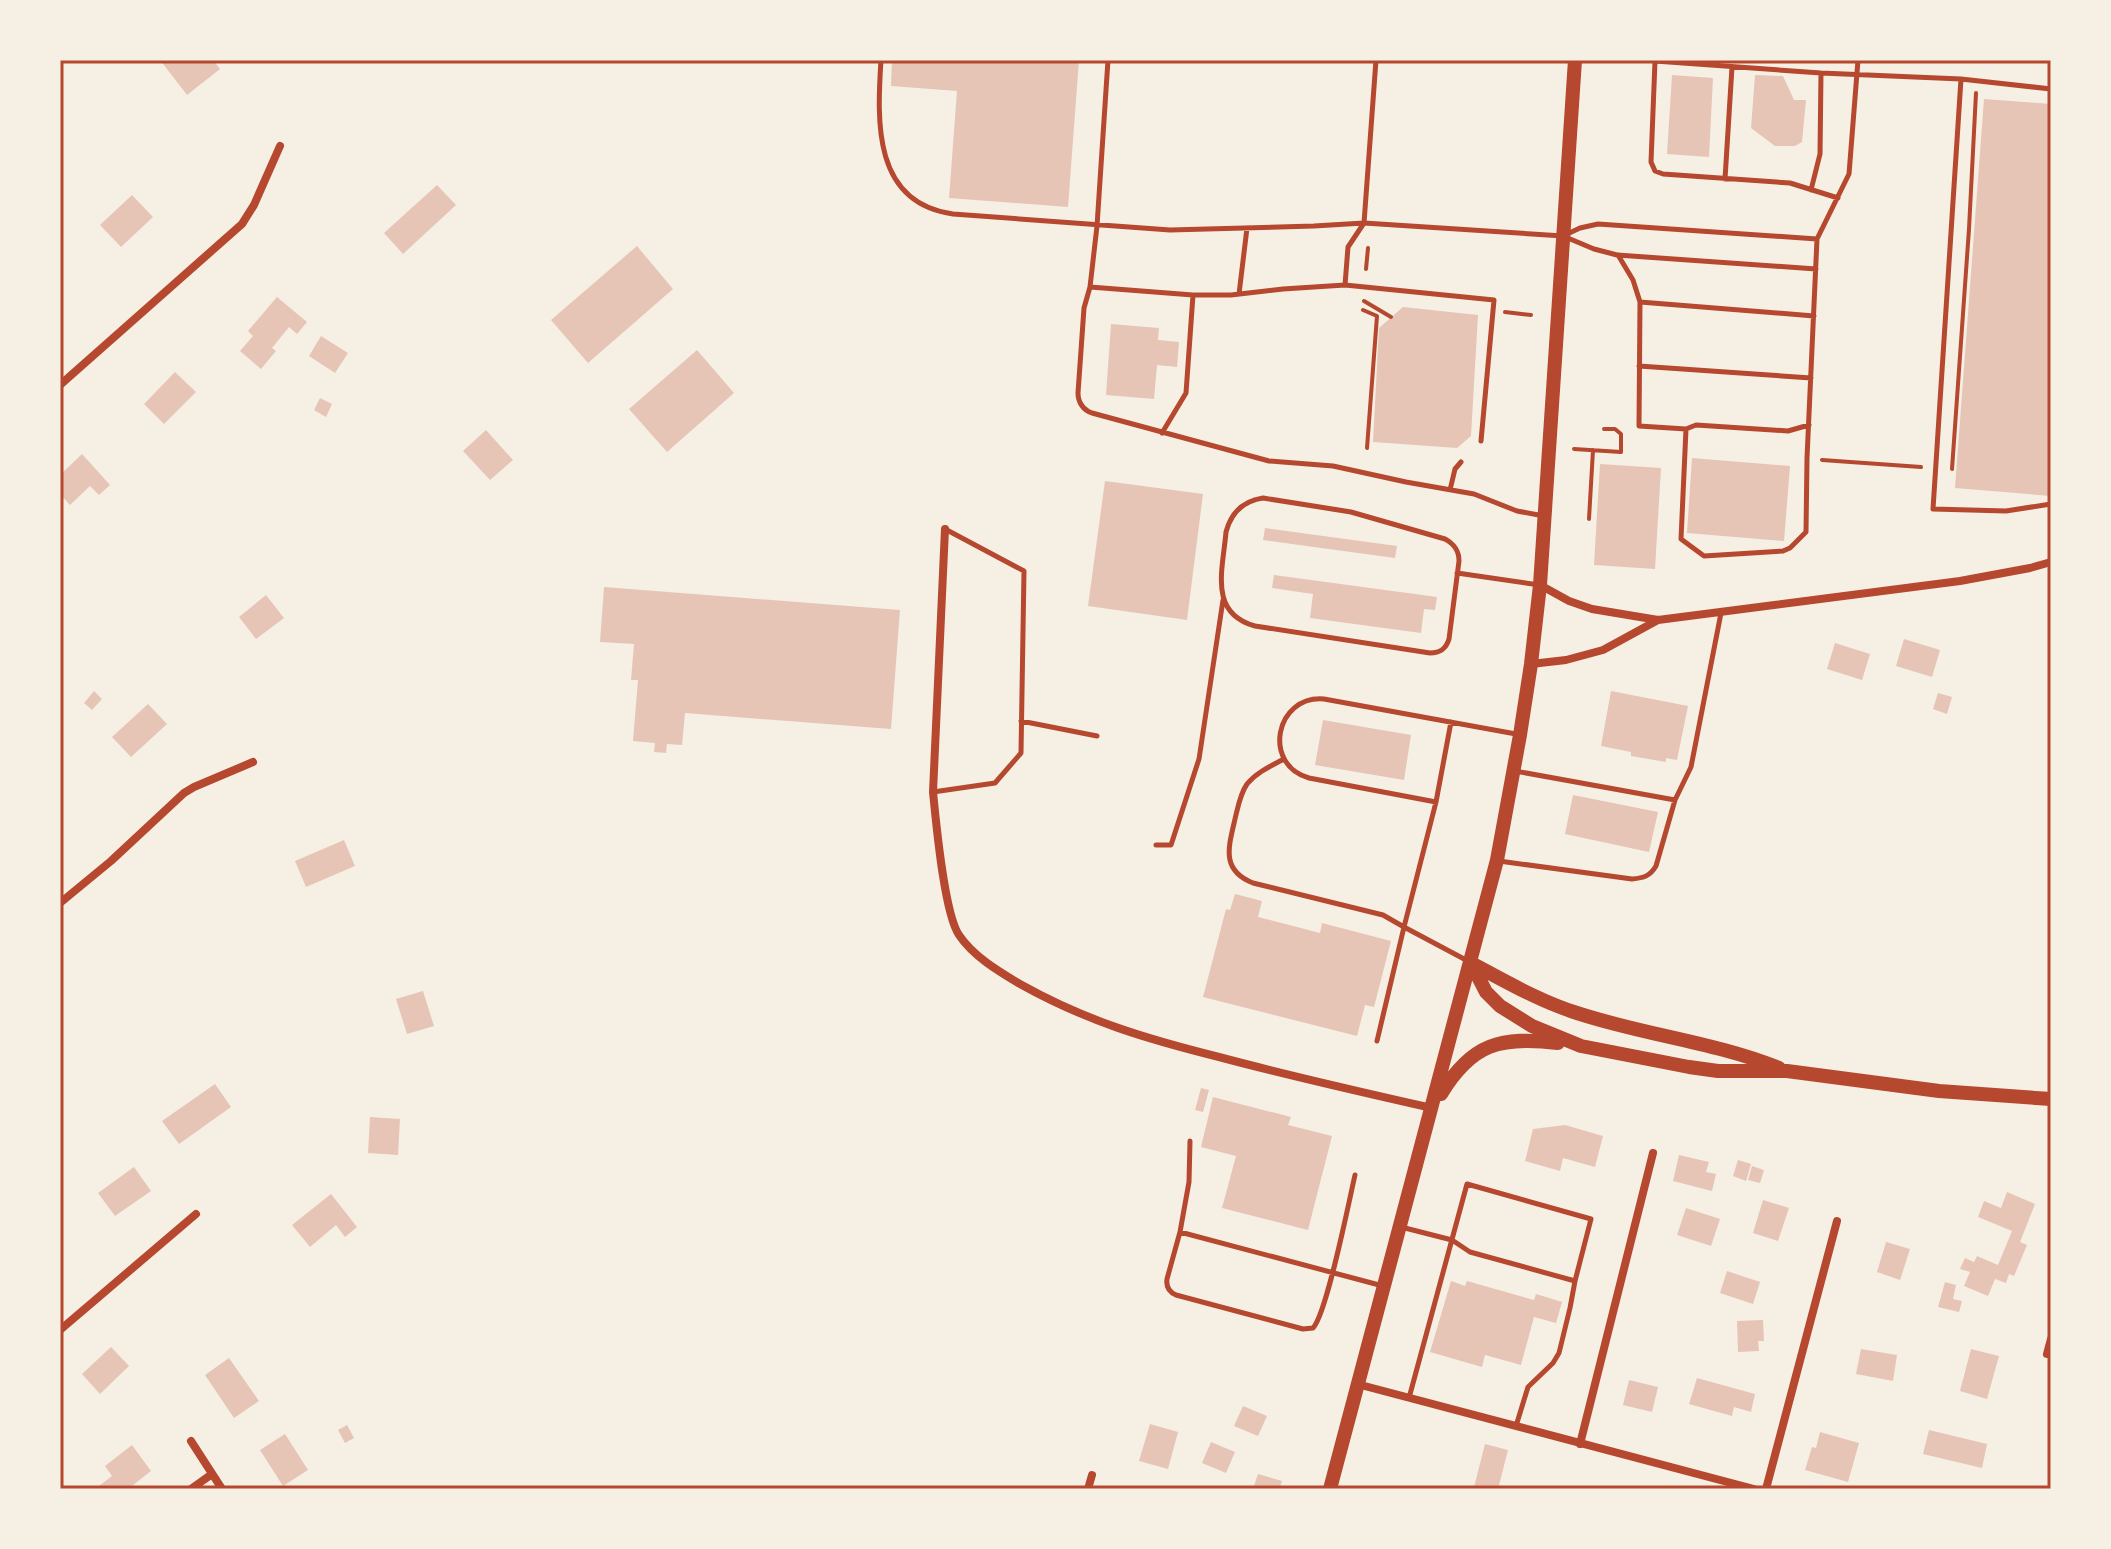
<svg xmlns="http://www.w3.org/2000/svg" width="2111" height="1549" font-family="'DM Sans',sans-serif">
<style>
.building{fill:#e6c5b7}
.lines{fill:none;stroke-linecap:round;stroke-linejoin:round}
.path{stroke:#b5482f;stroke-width:4}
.service{stroke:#b5482f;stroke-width:5}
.minor{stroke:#b5482f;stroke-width:8}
.secondary{stroke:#b5482f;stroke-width:14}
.neatline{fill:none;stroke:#b5482f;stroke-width:3}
</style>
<rect width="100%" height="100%" fill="#f6efe4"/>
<path class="building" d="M160 60H213L220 69 187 95Z
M892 60H1079L1068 207 949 198 957 91 891 86Z
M1672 75 1713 78 1709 157 1667 154Z
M1755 75 1783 76 1794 100H1806L1802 142 1795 146H1775L1751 128Z
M1984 99 2051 104V496L1955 488Z
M437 185 456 205 403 254 384 233Z
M132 195 153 217 121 247 100 225Z
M637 246 673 289 588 363 551 320Z
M277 297 307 322 297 334 289 327 272 348 276 351 261 369 240 351 253 336 248 331Z
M1403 307 1478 315 1471 436 1457 448 1373 442 1379 328Z
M1111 324 1159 328 1158 340 1179 342 1177 367 1157 365 1154 399 1106 395Z
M321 336 348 353 335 373 309 356Z
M697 350 734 393 667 452 629 409Z
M175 372 196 392 164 424 144 404Z
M320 398 332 404 326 417 314 410Z
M486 430 513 460 490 480 463 451Z
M82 454 110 485 99 495 90 486 70 505 60 494V475Z
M1692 458 1790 466 1784 541 1687 533Z
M1600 464 1661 468 1655 569 1594 565Z
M1105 481 1203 494 1187 620 1088 606Z
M1265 528 1397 546 1395 558 1263 540Z
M1274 575 1437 597 1435 610 1424 609 1421 633 1310 618 1313 594 1272 588Z
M604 587 900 610 891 729 685 713 682 745 667 744 666 753 654 752 655 743 633 741 638 680H631L634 644 600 642Z
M266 595 284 618 256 639 239 617Z
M1904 639 1940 650 1932 677 1896 666Z
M1835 643 1870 654 1862 680 1827 669Z
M94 691 102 699 92 710 84 703Z
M1611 691 1688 706 1677 760 1666 758V762L1631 756V752L1601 746Z
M1938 693 1952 697 1947 714 1933 709Z
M148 704 167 724 131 757 112 737Z
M1323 720 1411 735 1404 780 1315 765Z
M1573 795 1658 812 1649 852 1565 834Z
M344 840 355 866 306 887 295 861Z
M1235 894 1262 901 1258 917 1320 933 1322 923 1391 941 1374 1007 1365 1005 1357 1036 1203 997 1226 909 1230 910Z
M423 991 434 1026 407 1034 396 999Z
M215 1084 231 1107 179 1144 162 1121Z
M1201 1088 1209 1090 1203 1112 1195 1110Z
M1213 1097 1291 1117 1288 1125 1332 1136 1308 1230 1222 1208 1236 1156 1201 1147Z
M370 1117 400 1119 398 1155 368 1153Z
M1565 1125 1603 1136 1595 1167 1563 1158 1560 1171 1525 1161 1533 1129Z
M1679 1155 1709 1162 1706 1172 1716 1174 1712 1191 1673 1181Z
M1738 1160 1751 1164 1746 1181 1733 1176Z
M1752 1166 1764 1170 1760 1183 1748 1180Z
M134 1167 151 1191 115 1216 98 1193Z
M2007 1192 2035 1204 2020 1242 2027 1245 2014 1276 2009 1274 2006 1283 1995 1279 1988 1296 1964 1286 1970 1272 1960 1269 1965 1258 1974 1262 1977 1256 1998 1265 2012 1231 1978 1217 1984 1201 2001 1208Z
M331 1194 357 1227 345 1237 336 1225 310 1247 292 1225Z
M1763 1200 1789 1208 1778 1241 1753 1233Z
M1686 1208 1720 1219 1711 1246 1677 1235Z
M1886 1242 1910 1249 1900 1280 1877 1272Z
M1727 1271 1760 1282 1753 1304 1720 1293Z
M1451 1281 1465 1286 1467 1281 1534 1300 1536 1294 1562 1302 1556 1323 1534 1317 1521 1365 1485 1355 1482 1367 1430 1352Z
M1945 1282 1956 1285 1953 1299 1962 1301 1959 1312 1938 1307Z
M1763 1320 1764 1341H1758L1759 1351 1738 1352 1737 1321Z
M111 1347 129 1366 100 1394 82 1374Z
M1861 1349 1897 1355 1893 1381 1856 1374Z
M1971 1349 1999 1356 1987 1399 1960 1391Z
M229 1358 259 1401 234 1418 205 1375Z
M1697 1378 1755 1394 1751 1412 1734 1407 1732 1416 1689 1404Z
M1629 1380 1658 1387 1652 1412 1623 1405Z
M1243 1406 1267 1416 1258 1436 1234 1426Z
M1150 1424 1178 1432 1168 1469 1139 1461Z
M347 1425 354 1438 345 1443 338 1430Z
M1929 1430 1987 1444 1982 1468 1923 1454Z
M1820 1432 1859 1443 1848 1482 1805 1470 1812 1447 1816 1448Z
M285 1434 308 1470 283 1486 260 1450Z
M1211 1442 1235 1452 1226 1473 1202 1463Z
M1485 1444 1508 1450 1498 1489 1474 1487Z
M132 1445 151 1471 128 1489H101L99 1486 112 1476 105 1466Z
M1258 1474 1282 1481 1279 1489H1253Z"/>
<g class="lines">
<path class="path" d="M1366 269 1368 248
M1364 301 1391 317
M1363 310 1377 316 1367 448
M1505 312 1531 315
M1574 449 1621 452V434L1615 429H1604
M1822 460 1921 467
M1952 469 1969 229 1976 93
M1589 519 1593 450"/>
<path class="service" d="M881 60C877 122 873 203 953 214L1170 230 1314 226 1364 223 1348 247 1345 285
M1108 60 1097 226 1090 287 1084 308 1078 393C1078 402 1083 410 1092 413L1269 461 1333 466 1406 482 1474 494 1517 511 1544 516
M1376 60 1364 223 1563 236 1594 249 1617 255 1816 269
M1961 79 1933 509 2006 511 2051 504
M1725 179 1732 67
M1811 190 1820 154 1821 73
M1838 198 1790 183 1663 174 1655 171 1651 162 1655 61 1821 73 1961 79 2051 89
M1565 235 1580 228 1598 224 1817 239
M1618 255 1633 280 1640 302 1639 426 1686 429 1696 425 1788 431 1809 425
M1090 287 1193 295H1231L1283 289 1345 285 1494 300 1481 441
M1239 294 1247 228
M1640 302 1814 316
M1639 366 1811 378
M1686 429 1681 539 1704 556 1783 551 1790 548 1806 532 1807 458 1817 239 1849 174 1858 60
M1162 433 1186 393 1193 295
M1450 490 1455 469 1461 462
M1263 498 1351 512 1445 539C1454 544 1459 550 1459 561L1449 639C1446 649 1440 653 1430 653L1255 626C1208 613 1223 569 1226 532 1231 513 1243 501 1263 498Z
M1457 573 1539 585
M1021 721 1097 736
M1451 722 1436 802 1404 927 1466 960
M1284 759C1271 766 1257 772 1247 784 1240 794 1238 807 1235 819 1229 846 1220 870 1253 883L1383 915 1404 927 1377 1041
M1515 771 1675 800
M933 792 995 783 1021 753 1024 571 945 529
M1436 802 1309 778C1262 765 1275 695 1324 699L1516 734
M1156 845H1171L1199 759 1223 600
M1499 861 1632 879C1644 878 1650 876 1656 866L1675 800 1691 767 1721 613
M1355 1175C1349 1201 1327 1313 1313 1328L1303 1329 1176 1295C1169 1292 1166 1286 1167 1279L1180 1232 1383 1286
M1401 1227 1452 1240 1470 1252 1575 1281
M1180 1232 1189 1182 1190 1141
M1409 1398 1467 1184 1591 1219 1575 1281 1570 1308 1559 1353 1553 1363 1528 1387 1516 1426"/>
<path class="minor" d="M60 385 242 224 254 205 280 146
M945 529 933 792C936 821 944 913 959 935 973 956 998 971 1020 984 1086 1021 1147 1039 1219 1057 1290 1076 1361 1092 1432 1108
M1540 585 1569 601 1592 609 1658 620 1960 581 2030 568 2051 562
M1531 664 1566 660 1603 650 1658 620
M60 903 111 861 184 793 194 787 253 762
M60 1330 196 1214
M2047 1354 2051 1339
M1357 1384 1754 1489
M191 1441 222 1489
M1580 1444 1653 1153
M191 1489 212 1474
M1088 1489 1092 1475
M1766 1489 1837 1221"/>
<path class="secondary" d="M1471 963 1486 992 1500 1006 1532 1026 1581 1046 1689 1067 1718 1071H1787L1939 1091 2051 1099
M1471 963C1505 981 1539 1001 1577 1013 1644 1035 1714 1042 1779 1068
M1441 1094C1472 1043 1501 1036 1558 1043
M1330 1489 1497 860 1520 735 1531 664 1540 585 1575 60"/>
</g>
<rect width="2111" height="1549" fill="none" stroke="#f6efe4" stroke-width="124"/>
<rect x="62" y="62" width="1987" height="1425" class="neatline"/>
</svg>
